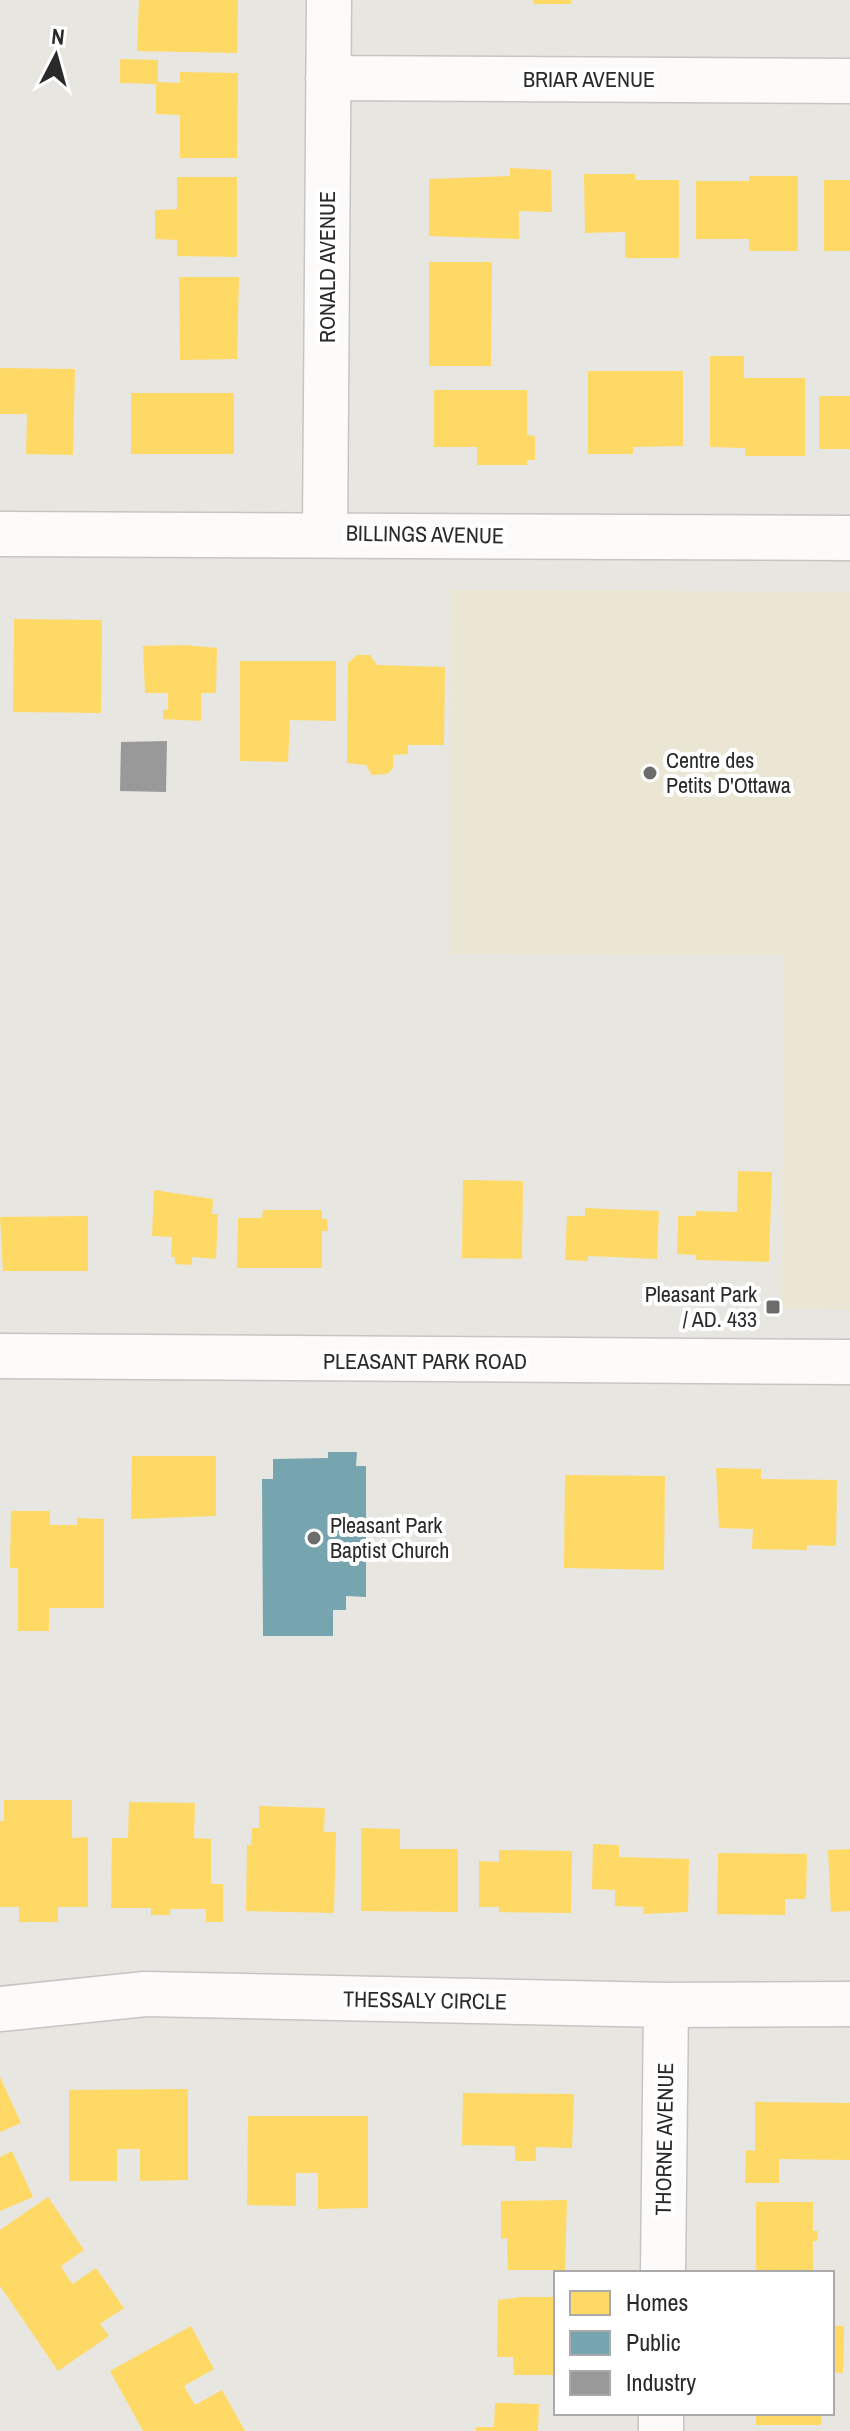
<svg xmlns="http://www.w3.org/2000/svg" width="850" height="2431" font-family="'Archivo Narrow',sans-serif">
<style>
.education{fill:#ebe6d4}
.homes{fill:#ffd966}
.public{fill:#76a5af}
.industry{fill:#999}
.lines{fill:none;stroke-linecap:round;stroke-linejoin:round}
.minor-casing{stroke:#c6c5c5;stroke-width:47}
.minor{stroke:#fcfbfa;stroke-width:44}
.poi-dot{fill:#6c6c6a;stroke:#fff;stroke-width:3}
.labels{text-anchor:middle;stroke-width:8;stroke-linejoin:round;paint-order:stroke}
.street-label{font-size:22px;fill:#2a2a2a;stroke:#fff}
.poi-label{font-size:22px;fill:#2a2a2a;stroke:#fff;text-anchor:start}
</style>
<rect width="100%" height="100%" fill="#e8e6e0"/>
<path class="education" d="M451 590 850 592V1310L782 1309 783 955 449 954Z"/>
<path class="homes" d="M139 0H238L237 53 137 51Z
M533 0H571V4H534Z
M120 59 158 60V82L180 83V72L238 73 237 158H180V115L156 114V84L120 83Z
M510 168 551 170 552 212 519 211V239L429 236V179L510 176Z
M584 174H635V180H679V258H625V232L585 233Z
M749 176H798V251H749V239H696V181H749Z
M177 177H237V257L177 256V240L155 239V210L177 209Z
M824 180H850V251H824Z
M429 262H492L491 366H429Z
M179 277H239L237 359 180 360Z
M710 356H744V378H805V456H745V448L710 447Z
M0 368 75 369 73 455 26 454 27 414H0Z
M588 371H683V446L633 447V454H588Z
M434 390H527V435L535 436V460H527V465H477V447H434Z
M131 393H234V454H131Z
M819 396H850V449H819Z
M14 619 102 620 101 713 13 712Z
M185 645 217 648 216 693H201V721L163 719V710H168V693H145L143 646Z
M357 655H370L377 665 445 667 444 745H408V754L393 755V768L387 774 372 775 366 765 347 763 348 663Z
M240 661H336V721L290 720 288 762 240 761Z
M738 1171 772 1172 769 1262 696 1260V1255L677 1254 678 1216H696V1211L737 1212Z
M463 1180 523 1181 522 1259 462 1258Z
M154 1190 213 1199 212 1214H218L216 1259 192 1257V1265L175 1264V1257H171L172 1237 152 1236Z
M585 1208 659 1211 657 1259 588 1256V1261L565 1260 567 1216H585Z
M263 1210H322V1219H327L328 1231H322V1268H237L238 1218H262Z
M88 1216V1271H3L0 1217Z
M132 1456H216V1516L131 1519Z
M716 1468 761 1469V1479L837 1480 836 1546 807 1545V1550L752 1549 753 1529 719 1528Z
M565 1475 665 1476 664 1570 564 1568Z
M11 1511H50V1525H77V1518L104 1519V1608H49V1631H18V1568H10Z
M4 1800H72V1838L88 1837V1907H58V1922H19V1907H0V1821H4Z
M129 1802 195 1803 194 1838 211 1839V1884H223V1922H206V1909H170V1915H151V1908H111L112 1838H128Z
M259 1806 325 1808 324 1832H336L334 1913 246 1911 247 1845H251L252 1828H259Z
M361 1828 400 1829V1849H458V1912L361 1911Z
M593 1844 619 1845V1857L689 1859 688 1912 643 1914 644 1907 615 1906V1890L592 1889Z
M850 1849V1911L831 1912 828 1850Z
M499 1850 572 1851 571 1913 499 1912V1907H479V1861L499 1862Z
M718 1853 807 1854 806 1899H785V1915L717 1914Z
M0 2077 21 2123 0 2132Z
M188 2089V2180L140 2181V2149H117V2181H69V2090Z
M463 2093 574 2094 572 2148 536 2147V2161H515V2146L462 2145Z
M755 2102 850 2103V2160L779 2159V2183H745L746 2150 755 2151Z
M248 2116H368V2208L318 2209V2173H296V2206L247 2205Z
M12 2151 33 2197 0 2211V2157Z
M48 2197 84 2250 61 2266 68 2278 73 2284 96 2268 124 2308 100 2324 109 2336 58 2371 0 2286V2230Z
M567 2200 565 2270H508L507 2238 501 2239V2201Z
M756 2202H813V2231H818L817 2241H813V2273H756Z
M521 2297H556V2375H514L513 2357H497L498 2300Z
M191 2326 214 2369 184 2386 195 2405 222 2390 245 2431H143L110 2371Z
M832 2326H844L843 2373 832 2372Z
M495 2403 539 2404 538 2431H476V2427H494Z
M756 2413H822L821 2425H756Z"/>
<path class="public" d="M328 1452H357L356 1466H366V1597L346 1596V1610H333V1636H263L262 1479H273V1459L328 1458Z"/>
<path class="industry" d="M167 741 166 792 120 791 121 742Z"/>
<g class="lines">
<defs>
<path id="minor" d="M328 78 850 81
M0 534 850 538
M325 534 329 0
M0 1356 850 1362
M0 2009 145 1994 666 2005 850 2004
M663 2273 666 2005
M661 2431V2413"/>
</defs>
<use href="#minor" class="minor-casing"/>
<use href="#minor" class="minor"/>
</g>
<g class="poi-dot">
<circle cx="650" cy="773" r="8"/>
<rect x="765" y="1299" width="16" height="16" rx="4"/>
<circle cx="314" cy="1538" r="8"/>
</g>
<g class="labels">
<g class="street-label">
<text x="589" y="87">BRIAR AVENUE</text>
<text transform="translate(327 267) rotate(-90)" y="8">RONALD AVENUE</text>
<text transform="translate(425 534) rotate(1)" y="8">BILLINGS AVENUE</text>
<text x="425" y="1369">PLEASANT PARK ROAD</text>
<text transform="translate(425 2000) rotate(1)" y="8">THESSALY CIRCLE</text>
<text transform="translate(664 2139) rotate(-89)" y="8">THORNE AVENUE</text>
</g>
<g class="poi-label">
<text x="666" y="768">Centre des<tspan x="666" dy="25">Petits D'Ottawa</tspan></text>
<text x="757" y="1302" text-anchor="end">Pleasant Park<tspan x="757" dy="25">/ AD. 433</tspan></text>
<text x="330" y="1533">Pleasant Park<tspan x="330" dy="25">Baptist Church</tspan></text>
</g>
</g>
<rect x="554" y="2271" width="280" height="144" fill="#ffffff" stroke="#aaaaaa" stroke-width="2"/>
<rect x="570" y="2291" width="40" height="24" fill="#ffd966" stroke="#aaaaaa" stroke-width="2"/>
<text x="626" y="2311" font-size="24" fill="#2a2a2a">Homes</text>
<rect x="570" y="2331" width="40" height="24" fill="#76a5af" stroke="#aaaaaa" stroke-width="2"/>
<text x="626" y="2351" font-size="24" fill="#2a2a2a">Public</text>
<rect x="570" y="2371" width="40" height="24" fill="#999999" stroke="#aaaaaa" stroke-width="2"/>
<text x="626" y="2391" font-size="24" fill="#2a2a2a">Industry</text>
<g transform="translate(56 56) rotate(6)" stroke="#ffffff" stroke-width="6" paint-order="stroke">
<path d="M0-6L14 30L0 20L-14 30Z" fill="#2a2a2a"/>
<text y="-12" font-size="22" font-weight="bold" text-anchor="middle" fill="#2a2a2a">N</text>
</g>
</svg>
